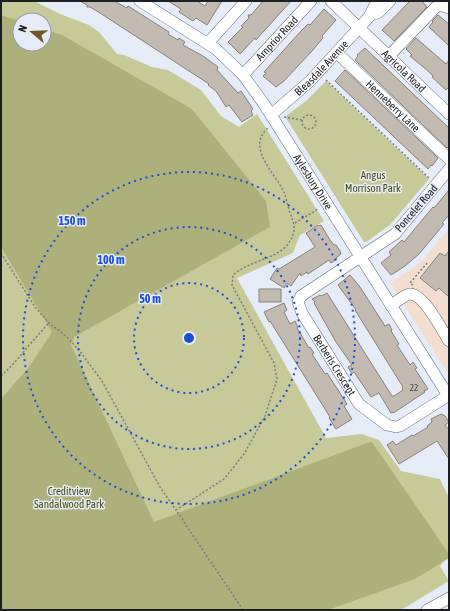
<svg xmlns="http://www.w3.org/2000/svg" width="450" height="611" font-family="'Asap Condensed',sans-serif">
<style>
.education{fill:#f2ddcf}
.green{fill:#c7ca98;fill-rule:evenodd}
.forest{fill:#adb07b}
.building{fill:#c3bbb1;stroke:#898178}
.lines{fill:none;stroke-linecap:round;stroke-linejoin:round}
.minor-casing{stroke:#626871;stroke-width:12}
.path{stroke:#797d85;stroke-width:1.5;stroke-dasharray:2 2;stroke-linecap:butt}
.minor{stroke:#fff;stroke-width:11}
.ring{fill:none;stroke:#1d4ed8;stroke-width:2;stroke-dasharray:2 4}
.labels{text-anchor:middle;stroke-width:3;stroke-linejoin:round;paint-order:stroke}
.number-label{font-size:9px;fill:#464646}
.street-label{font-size:11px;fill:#1c1f23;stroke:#e5ecf7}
.park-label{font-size:11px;fill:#4b4c0c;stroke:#e5ecf7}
.centre{fill:#1d4ed8;stroke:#e5ecf7;stroke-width:2}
.ring-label{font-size:12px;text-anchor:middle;font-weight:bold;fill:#1d4ed8;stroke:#e5ecf7;stroke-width:3;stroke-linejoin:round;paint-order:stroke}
</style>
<rect width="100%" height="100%" fill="#e5ecf7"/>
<path class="education" d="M449 229V375L390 283 412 269 424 259Z"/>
<path class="green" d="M1 1H34L60 14 89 25 99 32 117 54 124 55 152 67 168 70 201 90 221 116 239 127 257 114 324 221 300 235 293 253 237 278 326 438 362 434 379 440 401 471 440 479 449 498V555L440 566 449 581 401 610H1ZM20 20H44V44H20Z
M326 81 429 179 390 225 366 242H364L286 118V116L306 101Z"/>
<path class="forest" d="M1 15 20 21V44H44V29L62 35 192 109 266 201 270 227 74 337 71 345 154 522 367 443 372 442 449 554V558L415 579 328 610H1V399L29 367 52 332 1 247Z"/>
<path class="building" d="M80 1H114L127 8 128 6 169 32 168 34 178 40 179 38 185 42 183 45 203 56 218 67 217 70 238 93 241 91 253 109 251 111 253 115 242 122 229 105 226 107 216 91 208 85 209 84 100 13 90 7H87V5Z
M168 1H197L205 6 208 1H222L207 25 196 18 193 21 179 12 181 9Z
M263 1H291L256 40 255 38 240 54 228 42 243 27 241 26 249 18 248 15H251Z
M410 1H422L427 7 394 41 382 30Z
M324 9 336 20 322 36 323 38 312 51 284 81 276 87 263 76 266 73 264 72 301 31 308 24 310 25Z
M438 15 449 24V46L429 27 433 22 432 21Z
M416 38 446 64 449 60V87L446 90 432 77 433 76 428 71 410 56 412 55 406 49Z
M365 48 449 128V146L447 148 355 60 358 56 357 55Z
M345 70 438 158 432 166 431 165 428 169 335 81Z
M449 190V215L442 223 444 224 419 254 405 266 391 275 381 263 391 255 389 252 402 240 404 242 433 207 434 208Z
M318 225 319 226 321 225 330 240 334 245H336L340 251 341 254 336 258 337 259 331 263 329 260 308 274 307 272 301 276 300 273 291 286 287 283 284 288 270 279 277 268 279 269 315 247 306 233Z
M449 251V297L439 288 436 291 420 278 440 253 445 256Z
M350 275 360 287 385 326 389 324 392 330 391 331 399 344 397 345 410 365 413 362 417 368 415 369 428 389 424 391 425 392 395 412 391 413 379 393 371 397 354 372 352 374 348 367 352 365 336 342 314 303 315 302 312 299 320 295 321 296 327 293 392 396H394L403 390 402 388 403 387 355 310H356L338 285Z
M259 289H281V302H259Z
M284 303 287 310 284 312 290 324 295 321 298 327 297 328 309 348 310 347 314 353 312 354 325 374 327 373 347 404 344 406 352 419 336 429 329 418 330 417 270 321 269 322 264 312Z
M441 414 445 416 449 422 445 425 449 430V459L437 441 399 464 387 445 393 441 396 445 412 435 413 436 428 427 427 426 432 422 431 419Z"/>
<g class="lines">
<defs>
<g id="minor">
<path id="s1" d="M140 1 216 49 243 75 264 104 449 397"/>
<path id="s2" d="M331 1 449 114"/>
<path d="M375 14 379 12 390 1"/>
<path d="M208 43 246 1"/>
<path id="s3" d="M337 53 449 159"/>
<path d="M389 56 436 7 440 5 449 8"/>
<path id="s4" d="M243 75 311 1"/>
<path id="s5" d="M271 115 310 81 369 17 374 7 379 1"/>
<path id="s6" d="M449 169 395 234 301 296 298 302 302 313 359 404 387 425 396 427 400 426 449 395"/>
<path d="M391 306C396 302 404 295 410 294 424 294 442 330 449 341"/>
<path d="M427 610 449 598"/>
</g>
</defs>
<use href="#minor" class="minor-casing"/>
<path class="path" d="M326 80 430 179
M302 122a7 7 0 1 1 14 0a7 7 0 1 1-14 0Z
M284 117 302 120
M295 223 318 209
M1 253 35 307 49 323 66 336 79 350 102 381 160 487 176 510
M413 285 410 283 428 262
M1 376C19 360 32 340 49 323
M243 610 176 510 224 479 244 454 265 416 277 379 274 363 232 285 233 275C248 261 277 259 288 244 298 230 294 224 289 210 287 203 286 196 283 190 274 173 246 146 268 128"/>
<use href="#minor" class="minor"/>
</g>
<g class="ring">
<circle cx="189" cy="338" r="55"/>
<circle cx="189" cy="338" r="111"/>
<circle cx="189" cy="338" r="166"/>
</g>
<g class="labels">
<g class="number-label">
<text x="414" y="391">22</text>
</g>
<g class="street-label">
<text dy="4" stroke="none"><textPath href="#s4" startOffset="50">Arnprior Road</textPath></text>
<text dy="4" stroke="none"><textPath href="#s5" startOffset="69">Bleasdale Avenue</textPath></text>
<text dy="4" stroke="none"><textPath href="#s2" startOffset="101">Agricola Road</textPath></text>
<text dy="4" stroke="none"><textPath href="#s3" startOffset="77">Henneberry Lane</textPath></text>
<text dy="4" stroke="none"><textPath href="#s1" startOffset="255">Aylesbury Drive</textPath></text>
<text transform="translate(416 208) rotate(-49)" y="4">Poncelet Road</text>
<text dy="4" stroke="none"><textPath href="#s6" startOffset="277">Berberis Crescent</textPath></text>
</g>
<g class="park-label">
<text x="373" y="179">Angus<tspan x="373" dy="13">Morrison Park</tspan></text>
<text x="69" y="495">Creditview<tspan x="69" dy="13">Sandalwood Park</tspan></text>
</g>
</g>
<circle cx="189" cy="338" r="6" class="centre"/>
<g class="ring-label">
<text x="72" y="225">150 m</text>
<text x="111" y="264">100 m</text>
<text x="150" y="303">50 m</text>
</g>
<rect width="450" height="611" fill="none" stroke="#1c1f23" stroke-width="4"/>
<g transform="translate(32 32) rotate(289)"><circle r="19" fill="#e5ecf7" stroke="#959aa2"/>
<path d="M0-3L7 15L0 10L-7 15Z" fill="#715628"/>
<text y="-6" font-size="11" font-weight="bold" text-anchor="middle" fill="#1c1f23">N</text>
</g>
</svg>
